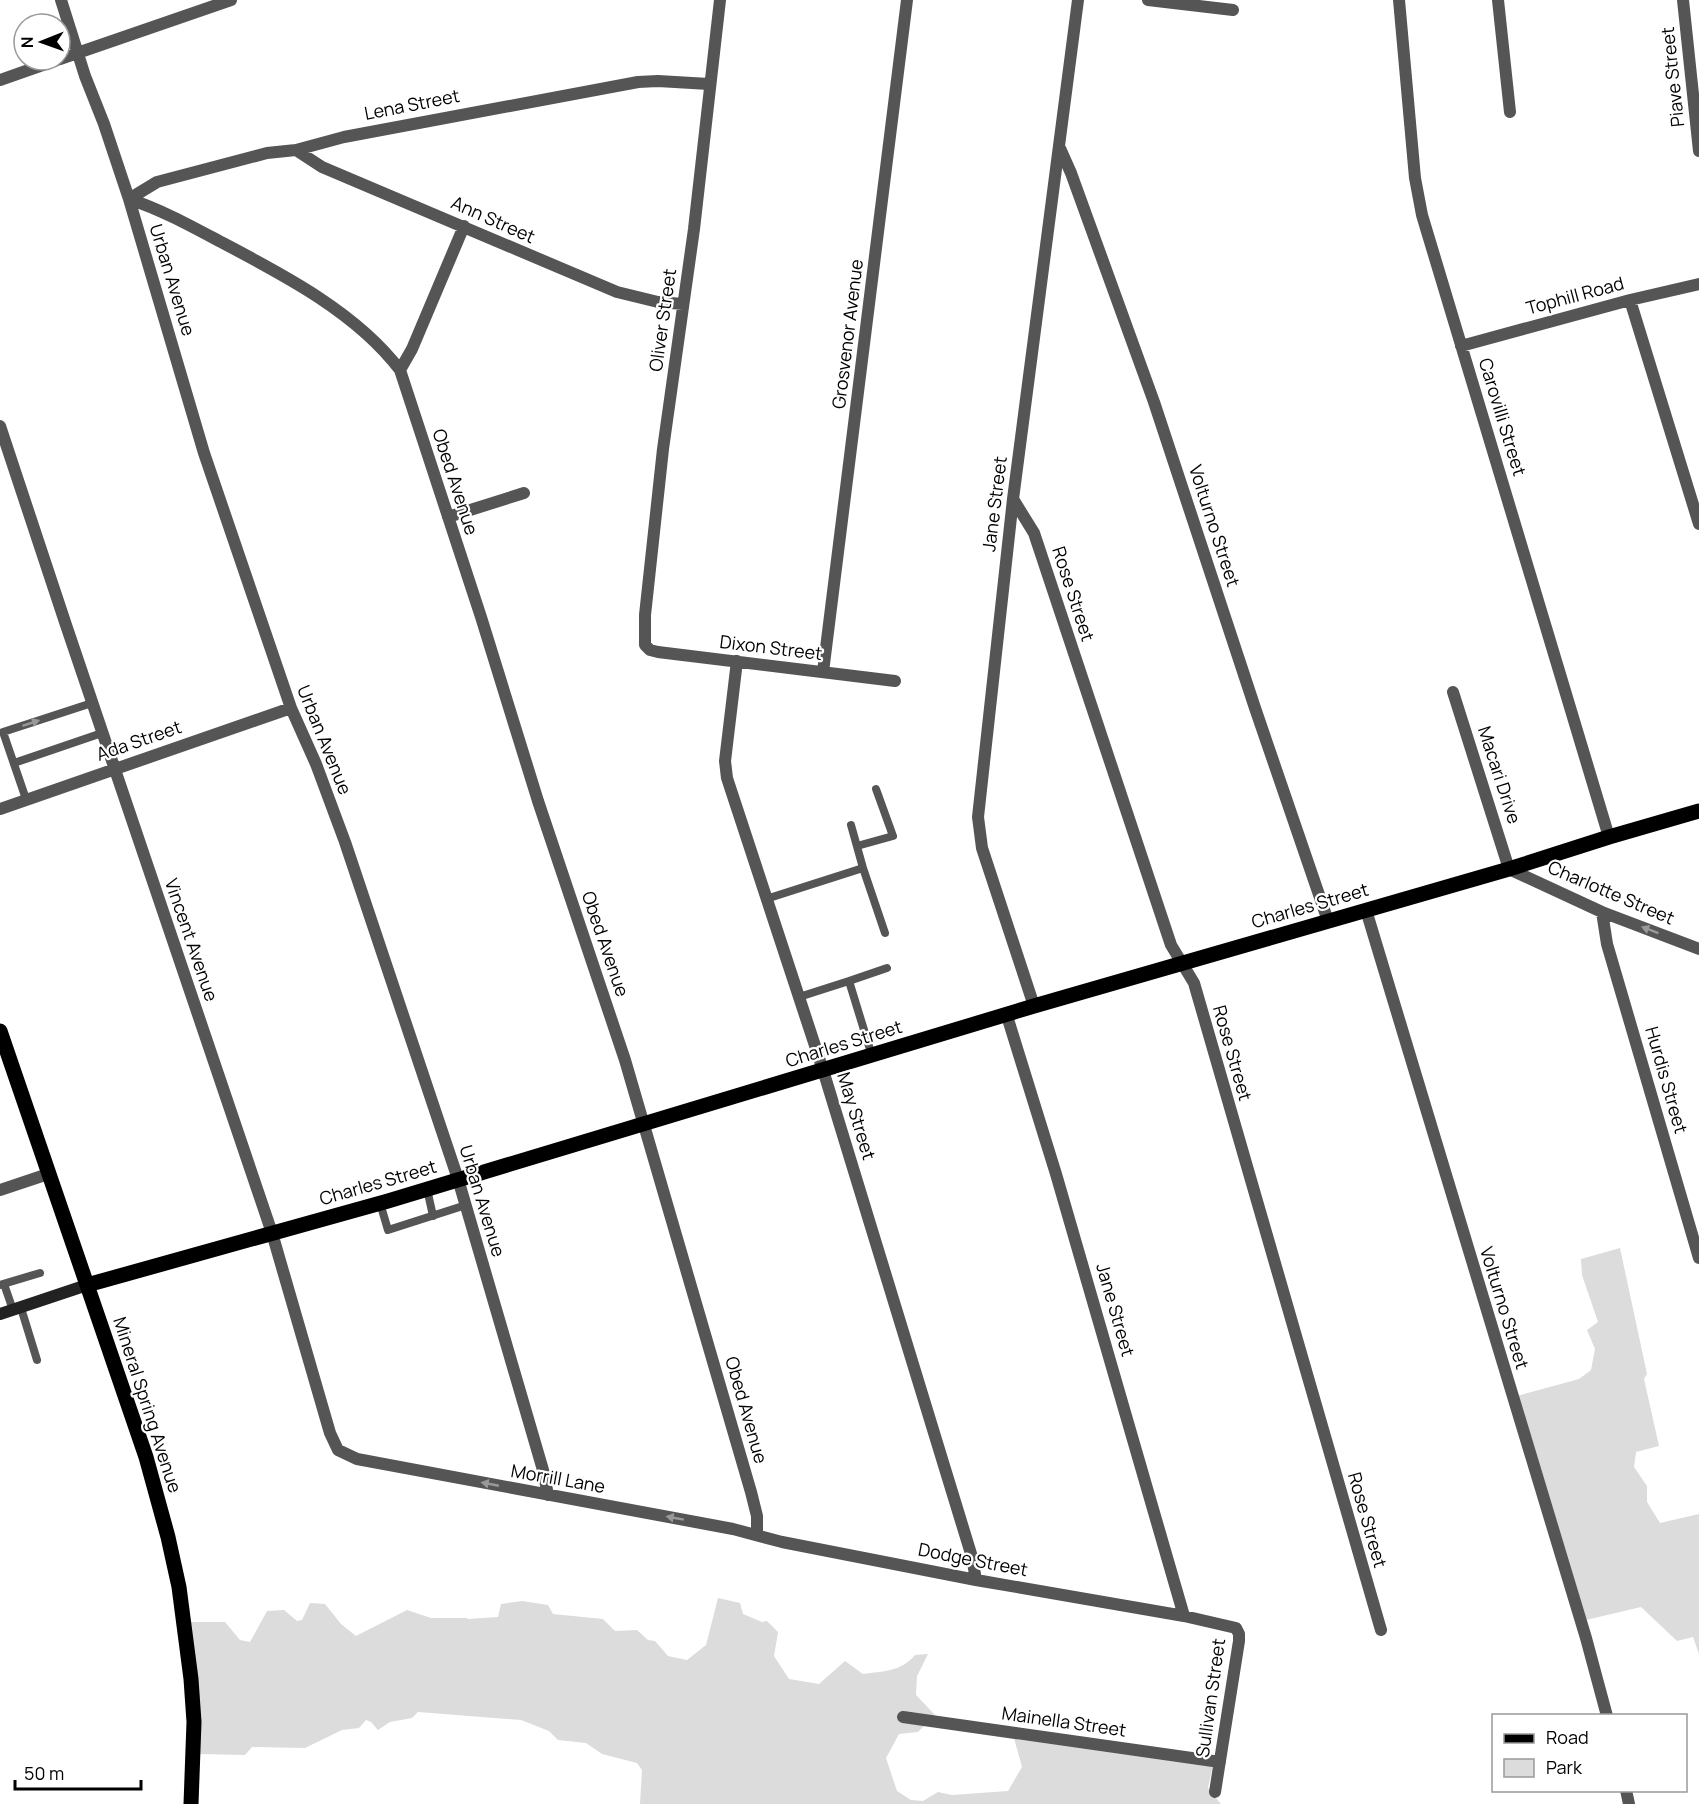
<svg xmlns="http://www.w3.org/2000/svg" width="1699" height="1804" font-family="Manrope,sans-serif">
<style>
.green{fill:#dcdcdc}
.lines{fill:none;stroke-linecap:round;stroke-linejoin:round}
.lane{stroke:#555;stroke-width:8}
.street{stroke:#555;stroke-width:12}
.secondary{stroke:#222;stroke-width:12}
.primary{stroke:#000;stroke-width:15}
.oneway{fill:#999}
.labels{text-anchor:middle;stroke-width:4.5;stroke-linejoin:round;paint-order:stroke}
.street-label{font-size:18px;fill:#000;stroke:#fff}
</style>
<rect width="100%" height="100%" fill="#fff"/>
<path class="green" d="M1620 1248 1647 1374 1644 1379 1659 1446 1636 1452 1634 1467 1647 1486V1502L1660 1523 1699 1514V1654L1693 1637 1677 1641 1641 1607 1586 1620 1517 1396 1579 1379 1591 1370 1595 1349 1587 1330 1598 1322 1582 1275 1581 1259Z
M718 1598 740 1603 743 1614 762 1622 767 1621 778 1632 774 1656 789 1679 819 1684 845 1661 863 1674C883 1671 901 1672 915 1655L928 1654 917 1676 916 1695 935 1715 918 1732 899 1734 886 1758 897 1791 911 1800 923 1801 938 1792 952 1795 1008 1791 1022 1767 1011 1727 1213 1765 1208 1788 1221 1804H640L642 1770 637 1763 602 1754 586 1743 558 1740 549 1731 521 1720 418 1712 412 1718 390 1722 378 1730 371 1722 366 1720 359 1728 342 1730 305 1748 252 1747 245 1755 198 1754 188 1622H225L240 1640 250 1642 267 1611 284 1610 297 1621 302 1620 310 1603 325 1604 341 1624 356 1636 407 1610 431 1618H467L468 1619 498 1617 501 1604 522 1601 548 1605 553 1614 603 1619 615 1631 637 1630 648 1640 655 1641 668 1656 687 1660 706 1645Z"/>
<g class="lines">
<path class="lane" d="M14 763 102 733
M26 799 3 732 92 703
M851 825 863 868
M857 846 893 836 876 789
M766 899 863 868 885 933
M849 981 887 968
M799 997 849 981 872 1056
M427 1189 433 1216
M380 1203 388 1230 466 1205
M4 1284 13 1310
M0 1285 40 1273
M21 1308 37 1360"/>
<path class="street" d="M61 0 85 76 104 124 129 199 204 453 291 708 316 764 345 842 458 1179 543 1470 548 1495
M720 0 694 229 663 449 645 615V645L650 650 658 652 895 681
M1148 0 1233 10
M1399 0 1415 178 1422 215 1609 837
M1498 0 1510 112
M1683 0 1699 151
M60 59 231 0
M0 80 57 60
M1059 146 1071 173 1154 402 1255 708 1328 921
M296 150 322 167 617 292 658 302 683 304
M129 199C162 210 191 226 221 242 284 275 357 313 400 370L481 617 538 801 625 1060 751 1492 757 1516V1534
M129 199 157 182 267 153 296 150 344 137 638 82 658 81 709 84
M1630 300 1699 524
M1461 346 1630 300 1699 284
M400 370 412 349 464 226
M0 426 66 625 272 1233 330 1433 338 1450 357 1459 733 1529 782 1542 976 1580 1184 1616 1236 1628 1239 1634V1641L1215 1792
M1013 499 1034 533 1171 945 1194 983 1381 1630
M448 517 524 493
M737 661 725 761 727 778 823 1070 972 1557 976 1580
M823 672 907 0
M1453 692 1509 869 1602 912 1699 949
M0 809 291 708
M1366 910 1586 1638 1607 1716
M1602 912 1607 944 1699 1258
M1034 1006 982 848 978 817 1013 499 1078 0
M1007 1016 1056 1174 1184 1616
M0 1190 48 1174
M903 1717 1220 1762
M1626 1790 1629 1804"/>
<path class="secondary" d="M0 1314 87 1285"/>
<path class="primary" d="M0 1031 146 1457 168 1537 179 1587 191 1679 194 1722 191 1804
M87 1285 388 1201 1034 1006 1509 869 1609 837 1699 811"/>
</g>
<defs><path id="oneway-solid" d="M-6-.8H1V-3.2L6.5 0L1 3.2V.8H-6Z" transform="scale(1.5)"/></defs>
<g class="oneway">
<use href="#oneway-solid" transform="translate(31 723) rotate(-18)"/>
<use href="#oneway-solid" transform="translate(1650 930) rotate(-159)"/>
<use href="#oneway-solid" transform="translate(490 1484) rotate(-169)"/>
<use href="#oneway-solid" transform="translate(675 1518) rotate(-170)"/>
</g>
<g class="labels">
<g class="street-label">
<text transform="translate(1673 77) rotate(-96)" y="6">Piave Street</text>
<text transform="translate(412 105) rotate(-11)" y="6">Lena Street</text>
<text transform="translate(493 220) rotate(24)" y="6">Ann Street</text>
<text transform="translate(172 280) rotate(73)" y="6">Urban Avenue</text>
<text transform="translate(1575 296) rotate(-15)" y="6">Tophill Road</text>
<text transform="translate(663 320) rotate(-82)" y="6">Oliver Street</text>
<text transform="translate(848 334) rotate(-83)" y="6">Grosvenor Avenue</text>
<text transform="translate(1502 417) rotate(73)" y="6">Carovilli Street</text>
<text transform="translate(455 482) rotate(72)" y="6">Obed Avenue</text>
<text transform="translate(995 504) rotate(-83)" y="6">Jane Street</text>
<text transform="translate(1214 526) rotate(72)" y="6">Volturno Street</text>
<text transform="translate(1073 594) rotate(72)" y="6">Rose Street</text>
<text transform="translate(771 648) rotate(7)" y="6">Dixon Street</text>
<text transform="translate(324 740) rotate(68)" y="6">Urban Avenue</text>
<text transform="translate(139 741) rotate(-19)" y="6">Ada Street</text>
<text transform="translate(1499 775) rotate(72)" y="6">Macari Drive</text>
<text transform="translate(1611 893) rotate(23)" y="6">Charlotte Street</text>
<text transform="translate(1310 906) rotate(-16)" y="6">Charles Street</text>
<text transform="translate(191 940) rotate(71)" y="6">Vincent Avenue</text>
<text transform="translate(605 944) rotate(71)" y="6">Obed Avenue</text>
<text transform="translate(844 1044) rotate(-17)" y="6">Charles Street</text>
<text transform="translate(1232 1053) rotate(74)" y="6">Rose Street</text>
<text transform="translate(1666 1080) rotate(74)" y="6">Hurdis Street</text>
<text transform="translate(856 1116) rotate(73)" y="6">May Street</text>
<text transform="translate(378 1183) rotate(-16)" y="6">Charles Street</text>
<text transform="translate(482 1201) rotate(73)" y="6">Urban Avenue</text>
<text transform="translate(1504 1308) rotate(73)" y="6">Volturno Street</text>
<text transform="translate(1115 1310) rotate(74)" y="6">Jane Street</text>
<text transform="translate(147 1405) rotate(72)" y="6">Mineral Spring Avenue</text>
<text transform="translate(746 1410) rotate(74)" y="6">Obed Avenue</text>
<text transform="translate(558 1479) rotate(10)" y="6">Morrill Lane</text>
<text transform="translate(1367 1520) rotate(74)" y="6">Rose Street</text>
<text transform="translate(973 1560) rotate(11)" y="6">Dodge Street</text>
<text transform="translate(1211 1698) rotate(-82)" y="6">Sullivan Street</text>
<text transform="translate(1064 1722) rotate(8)" y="6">Mainella Street</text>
</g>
</g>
<rect x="1492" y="1714" width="195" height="78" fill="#ffffff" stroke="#999999" stroke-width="1.5"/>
<rect x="1504" y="1734" width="30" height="9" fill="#000000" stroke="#999999" stroke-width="1.5"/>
<text x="1546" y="1744" font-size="18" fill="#000000">Road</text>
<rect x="1504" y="1759" width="30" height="18" fill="#dcdcdc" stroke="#999999" stroke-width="1.5"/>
<text x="1546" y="1774" font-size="18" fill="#000000">Park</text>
<g transform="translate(42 42) rotate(269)"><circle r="28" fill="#ffffff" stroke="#999999" stroke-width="1.5"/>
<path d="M0-4.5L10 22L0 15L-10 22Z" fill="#000000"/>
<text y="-9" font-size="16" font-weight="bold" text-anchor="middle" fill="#000000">N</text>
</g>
<path d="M15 1780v9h126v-9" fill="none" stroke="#000000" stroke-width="3"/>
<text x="24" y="1780" font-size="18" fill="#000000" stroke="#ffffff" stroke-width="4.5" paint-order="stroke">50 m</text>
</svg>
